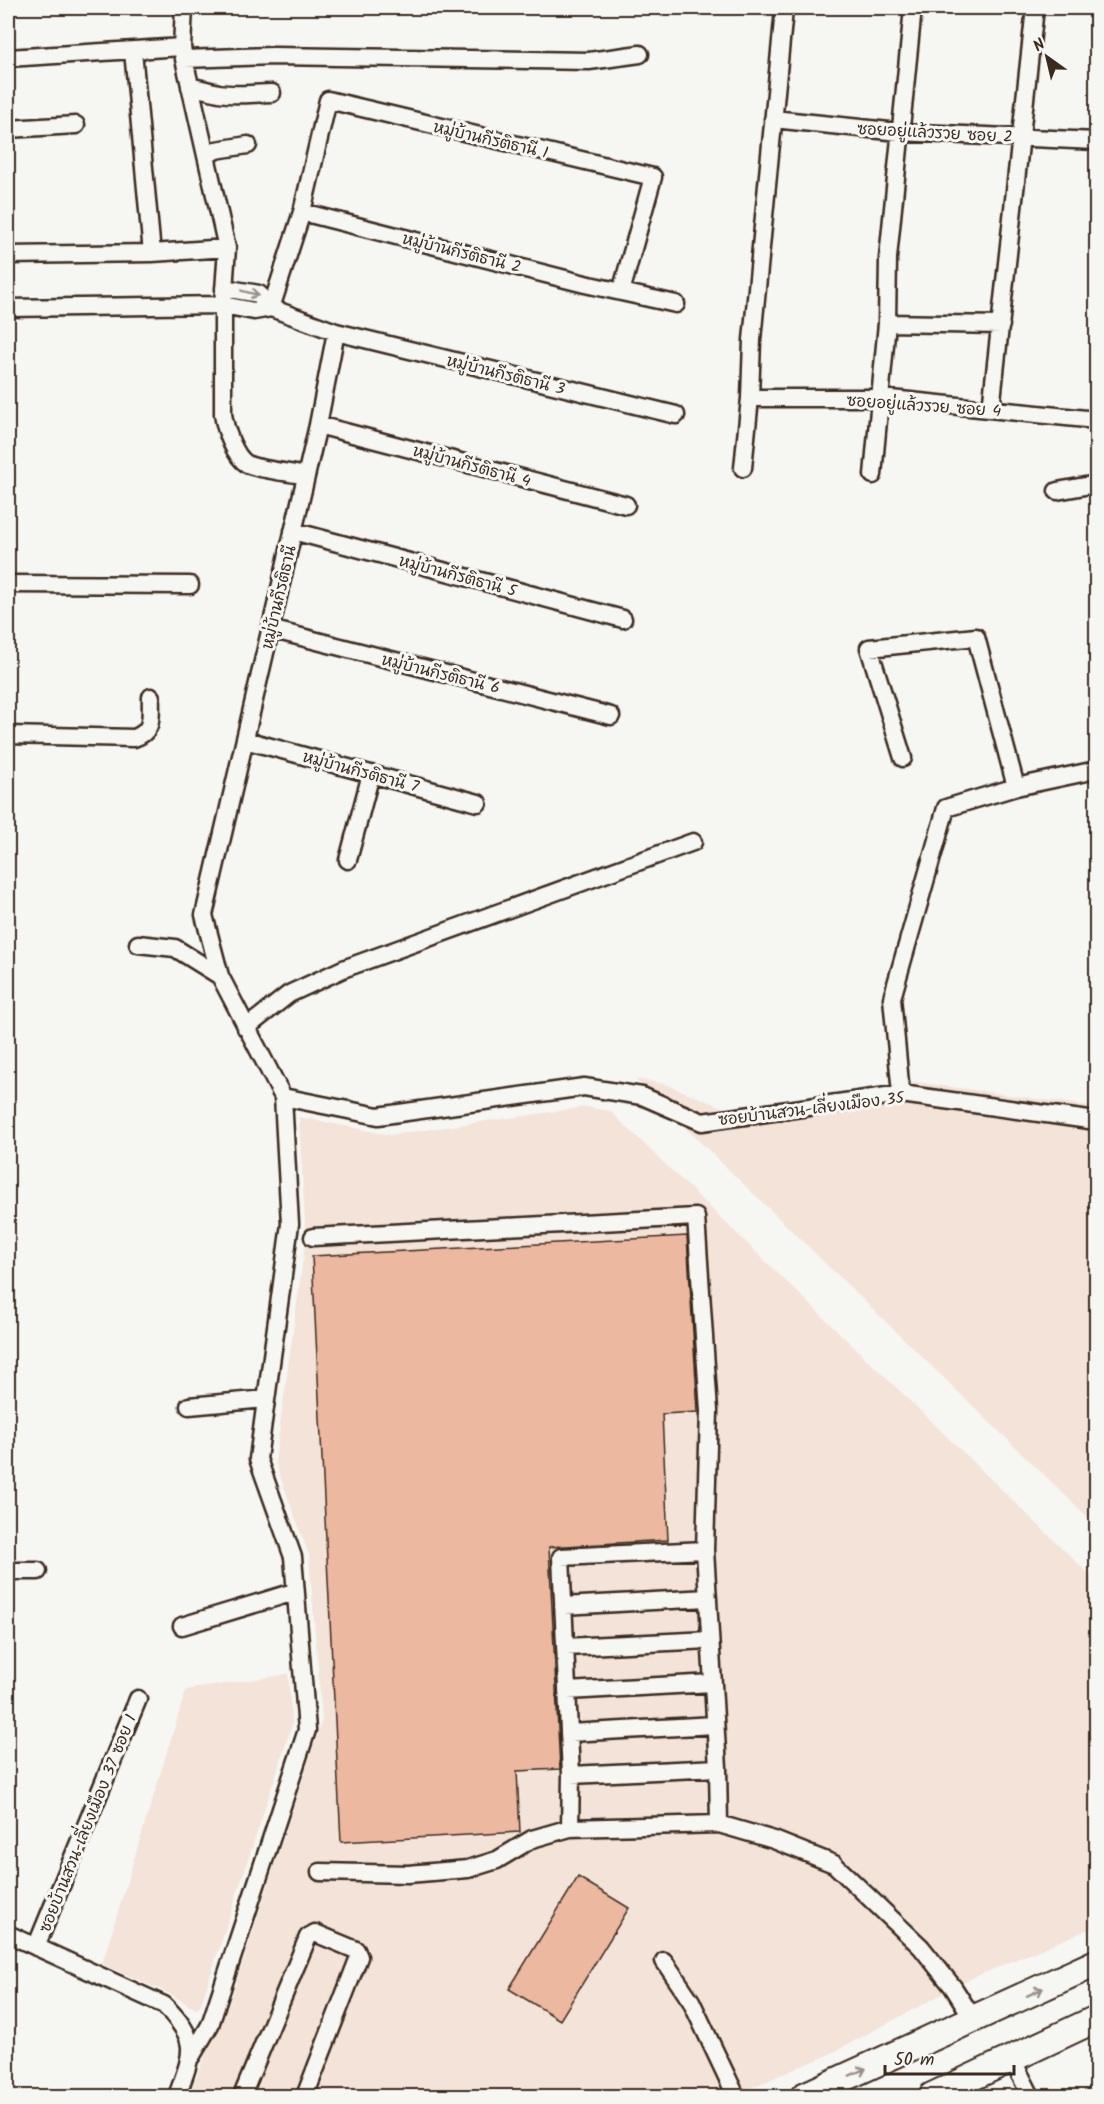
<svg xmlns="http://www.w3.org/2000/svg" width="1104" height="2104" font-family="Kalam,'Playpen Sans Thai',sans-serif">
<style>
.built{fill:#f3e3d9}
.building{fill:#ecb89f;stroke:#3b2a1e;stroke-width:1.5}
.lines{fill:none;stroke-linecap:round;stroke-linejoin:round}
.minor-casing{stroke:#3b2a1e;stroke-width:21}
.highway-casing{stroke:#3b2a1e;stroke-width:30}
.minor{stroke:#f6f6f2;stroke-width:16}
.highway{stroke:#f6f6f2;stroke-width:26}
.oneway{stroke:#989088}
.labels{text-anchor:middle;stroke-width:6;stroke-linejoin:round;paint-order:stroke}
.street-label{font-size:16px;fill:#3b2a1e;stroke:#f6f6f2}
</style>
<rect width="100%" height="100%" fill="#f6f6f2"/>
<filter id="ink" filterUnits="userSpaceOnUse"><feTurbulence type="fractalNoise" baseFrequency=".0167" numOctaves="2"/><feDisplacementMap in="SourceGraphic" scale="12" xChannelSelector="R" yChannelSelector="G"/><feConvolveMatrix kernelMatrix="1 2 1 2 8 2 1 2 1" color-interpolation-filters="sRGB"/></filter>
<g filter="url(#ink)">
<path class="built" d="M635 1079 665 1084 724 1108 916 1082 1096 1107V1525Z
M586 1107 610 1111 1096 1581V1926L972 1978 828 2055 731 2096H189L207 2050 230 2002 322 1720 309 1555 275 1462 306 1238 299 1117 390 1135Z
M288 1674 292 1725 200 2007 196 2009 170 1994 102 1964 186 1690Z"/>
<path class="building" d="M687 1236 698 1412 662 1414 668 1540 549 1547 560 1769 517 1771 520 1832 341 1842 312 1256Z
M578 1877 629 1908 560 2020 509 1989Z"/>
<g class="lines">
<defs>
<path id="minor" d="M184 8 182 47 184 59 227 248 223 305V414C225 428 234 456 247 464 255 469 294 473 306 476
M133 51 152 253 227 248
M8 58 182 47
M184 59 273 56 589 61 640 54
M190 87C201 88 209 91 219 93 236 96 255 93 272 93
M773 119 899 132 1096 141
M8 129 76 125
M206 156 216 150 248 145
M302 212 585 284 676 304
M8 255 152 253
M224 288 259 294 271 308
M8 308 223 305 254 311 271 308 336 332 676 415
M271 308 302 212 328 100 653 177 621 292
M887 323 1001 325
M750 398H881L1096 420
M991 409 1035 8
M318 425 626 505
M743 468 750 398 752 340 784 10
M873 475 887 323 888 258 913 8
M1057 491 1096 484
M293 531 623 619
M8 584 190 585
M270 629 611 716
M8 735 134 738C155 731 150 716 151 697
M245 740 478 803
M903 758 869 648 976 637 1016 787
M348 860 371 774
M138 944 175 948 220 976 283 1097 290 1224 258 1459 293 1557 307 1730 210 2025 191 2057
M220 976 204 915 318 425 336 332
M246 1028 289 994 343 969 693 842
M901 1094 892 998 946 808 1016 787 1096 770
M283 1097 378 1116 584 1087 642 1096 702 1122 901 1094 1096 1121
M313 1237 696 1217 709 1411 705 1550 718 1768 719 1824
M189 1406 266 1399
M8 1571H38
M563 1606 708 1598
M182 1626 294 1592
M565 1647 710 1640
M567 1691 713 1683
M569 1733 715 1725
M571 1775 718 1768
M570 1828 571 1775 561 1557 705 1550
M320 1872 408 1874 468 1869 497 1860 532 1839 570 1828 719 1824 774 1840 834 1864 921 1947 953 1987 974 2020
M8 1934 164 2005C200 2041 193 2052 177 2096
M36 1947 138 1699
M664 1961 691 2001 736 2096
M1012 2059 1031 2096
M242 2096 308 1937 315 1933 356 1950 359 1957 305 2096"/>
<path id="highway" d="M804 2096 1096 1963
M932 2096 1096 2019"/>
</defs>
<use href="#minor" class="minor-casing"/>
<use href="#highway" class="highway-casing"/>
<use href="#minor" class="minor"/>
<use href="#highway" class="highway"/>
</g>
<defs><path id="oneway-shaft" d="M-6 0H5M1.5-3L5.5 0L1.5 3" fill="none" stroke-width="1.6" stroke-linecap="round" stroke-linejoin="round" transform="scale(1.5)"/></defs>
<g class="oneway">
<use href="#oneway-shaft" transform="translate(250 293) rotate(15)"/>
<use href="#oneway-shaft" transform="translate(1035 1992) rotate(-25)"/>
<use href="#oneway-shaft" transform="translate(858 2072) rotate(-24)"/>
</g>
</g>
<g class="labels">
<g class="street-label">
<text transform="translate(935 132) rotate(3)" y="6">ซอยอยู่แล้วรวย ซอย 2</text>
<text transform="translate(491 139) rotate(13)" y="6">หมู่บ้านกีรติธานี 1</text>
<text transform="translate(462 252) rotate(14)" y="6">หมู่บ้านกีรติธานี 2</text>
<text transform="translate(506 374) rotate(14)" y="6">หมู่บ้านกีรติธานี 3</text>
<text transform="translate(924 405) rotate(4)" y="6">ซอยอยู่แล้วรวย ซอย 4</text>
<text transform="translate(472 465) rotate(15)" y="6">หมู่บ้านกีรติธานี 4</text>
<text transform="translate(458 575) rotate(15)" y="6">หมู่บ้านกีรติธานี 5</text>
<text transform="translate(278 597) rotate(-77)" y="6">หมู่บ้านกีรติธานี</text>
<text transform="translate(441 673) rotate(14)" y="6">หมู่บ้านกีรติธานี 6</text>
<text transform="translate(361 771) rotate(15)" y="6">หมู่บ้านกีรติธานี 7</text>
<text transform="translate(811 1108) rotate(-7)" y="6">ซอยบ้านสวน-เลี่ยงเมือง 35</text>
<text transform="translate(87 1823) rotate(-68)" y="6">ซอยบ้านสวน-เลี่ยงเมือง 37 ซอย 1</text>
</g>
</g>
<rect width="1104" height="2104" fill="none" stroke="#f6f6f2" stroke-width="30"/>
<rect x="15" y="15" width="1074" height="2074" fill="none" stroke="#3b2a1e" stroke-width="2" filter="url(#ink)"/>
<g transform="translate(1047 57) rotate(326)" stroke="#f6f6f2" stroke-width="4.5" paint-order="stroke">
<path d="M0-4.5L10 22L0 15L-10 22Z" fill="#3b2a1e"/>
<text y="-9" font-size="16" font-weight="bold" text-anchor="middle" fill="#3b2a1e">N</text>
</g>
<path d="M885 2065v9h129v-9" fill="none" stroke="#3b2a1e" stroke-width="3"/>
<text x="894" y="2065" font-size="18" fill="#3b2a1e" stroke="#f6f6f2" stroke-width="4.5" paint-order="stroke">50 m</text>
</svg>
